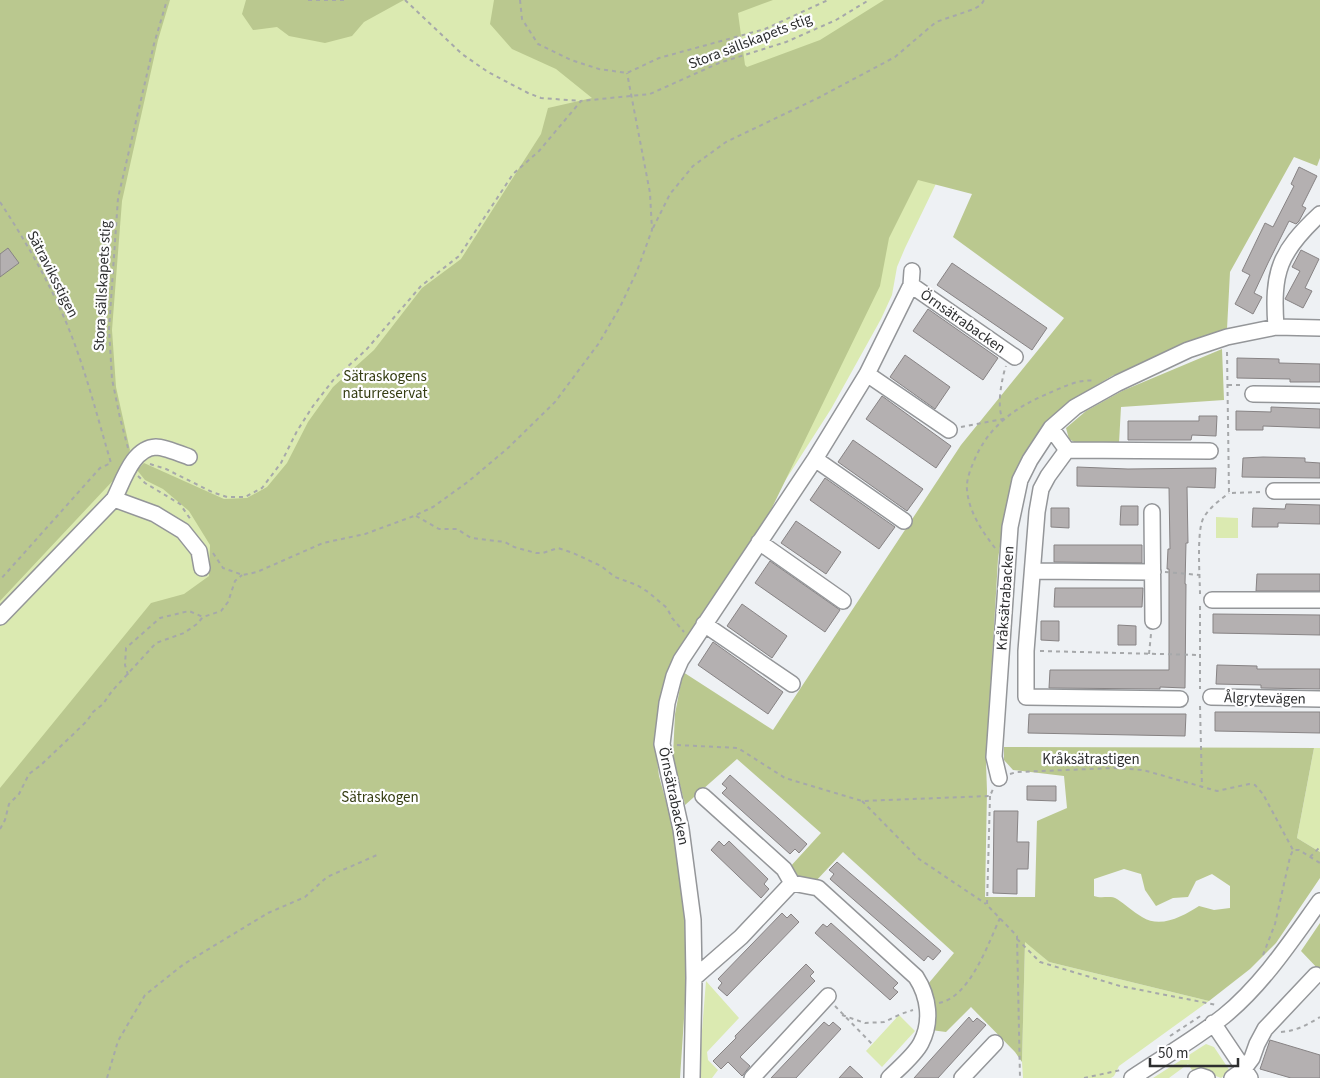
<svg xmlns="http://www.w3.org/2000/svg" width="1320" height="1078" font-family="'Source Sans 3',sans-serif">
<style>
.green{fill:#dbeab1}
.forest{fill:#bac88f;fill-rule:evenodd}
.building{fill:#b4b0b1;stroke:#878384}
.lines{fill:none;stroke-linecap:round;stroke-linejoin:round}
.minor-casing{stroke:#949699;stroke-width:18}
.path{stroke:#a6a8aa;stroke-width:2;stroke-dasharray:4 4;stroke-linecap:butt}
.minor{stroke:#fff;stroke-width:15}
.labels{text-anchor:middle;stroke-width:4.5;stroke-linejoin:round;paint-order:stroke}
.street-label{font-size:15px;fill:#2d2e2f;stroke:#fefeff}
.park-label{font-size:15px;fill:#353d12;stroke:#fefeff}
</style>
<rect width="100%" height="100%" fill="#eef1f4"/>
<path class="green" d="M0 0H1002L1013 24 905 248 897 267 892 295 881 319 831 409 781 487 0 1078Z
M1216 517 1238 518V538H1216Z
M1314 748H1320V852L1297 838Z
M1025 941 1049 962 1209 1001 1119 1066 1114 1076 1111 1078H1023L1022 1062Z
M706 981 739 1018 707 1052 708 1060 718 1070 712 1078H701V1043Z
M899 1015 915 1031 882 1067 866 1051Z
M1206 1044 1214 1047 1230 1071 1221 1078 1203 1071 1192 1070 1188 1064 1169 1078H1153Z"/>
<path class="forest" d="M0 0H170L158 40 122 201 112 330 116 387 130 450 121 472 0 601Z
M246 0H404L364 22 352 36 325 43 289 36 277 27 253 30 242 14Z
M494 0H773L738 13 745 65 747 67 820 40 884 0H1320V158L1317 166 1294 157 1230 272 1227 329 1183 345 1112 376 1070 401 1046 425 1024 456 1007 501 998 559 986 763 987 791 985 897H1035L1037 821 1067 808 1064 776 1013 770 1004 760V747L1314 748 1297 838 1320 852V878L1276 943 1250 969 1209 1001 1049 962 1025 942 1022 1062 1015 1052 971 1007 946 1032 931 1030 928 984 954 953 843 852 815 882 800 878 789 868 821 833 737 759 685 805 673 756 675 714 683 672 773 730 961 445 1064 318 953 237 972 194 918 180 889 238 880 286 768 516 678 650 666 675 660 700 655 743 659 776 674 830 685 888 688 959 680 1078H0V788L151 603 184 594 209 576 210 545 189 511 163 489 145 480 137 470 144 463 224 499 247 498 267 487 287 463 308 422 333 387 374 350 422 288 461 259 541 134 548 108 592 98 556 69 512 49 490 24ZM1124 869 1141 874 1145 890 1156 906 1173 898 1188 897 1196 881 1212 874 1230 886V908L1214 910 1199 906C1183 916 1161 929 1142 917 1133 912 1125 904 1117 899 1111 895 1101 899 1094 896V879Z
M1222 349 1224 400 1121 407 1119 443H1076L1069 439 1066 428 1086 411 1122 391Z
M1320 923V971L1301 951Z"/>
<path class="building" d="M1299 167 1317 176 1302 206 1306 208 1299 221 1296 224 1289 221 1268 263 1254 293 1262 297 1253 314 1235 304 1250 275 1242 271 1265 223 1273 227 1294 186 1291 184Z
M8 248 19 263 0 277V254Z
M1301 250 1319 259 1305 288 1312 291 1303 308 1285 299 1300 271 1292 267Z
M952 263 1047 328 1032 350 937 285Z
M928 309 998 358 983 380 913 331Z
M905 355 950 387 935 409 890 377Z
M1237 358 1279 359V363L1320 364V382H1290V379L1237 378Z
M882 396 951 446 936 468 866 419Z
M1271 407 1320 409V428L1263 426V430H1236V411L1271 412Z
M1199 416H1217L1216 436 1192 435 1191 440H1128V421H1199Z
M853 440 923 489 907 511 838 462Z
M1263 457 1305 458V462L1320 463V478L1242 477 1243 458Z
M1077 467 1128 469 1216 468 1215 488 1187 487 1188 543H1186L1185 584H1186L1185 688 1160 687V689L1049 688 1050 670H1169V569H1167L1168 549H1170L1169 488 1077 486Z
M825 478 895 527 879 549 810 500Z
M1286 504 1320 505V524L1278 523V527H1252L1253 508 1285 509Z
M1121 506H1138V525H1120Z
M1051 508H1069V528L1051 527Z
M796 521 841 552 826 574 781 543Z
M1054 545H1142V563L1054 562Z
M770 561 840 610 825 632 755 583Z
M1257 574H1320V591H1256Z
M1055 588H1143L1142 607H1054Z
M742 604 787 636 772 658 727 626Z
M1213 614 1320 615V635L1213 633Z
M1041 621H1059V641L1041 640Z
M1118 625 1136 626V645H1118Z
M713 642 783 692 768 714 698 665Z
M1217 665 1257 666V669H1320V689L1261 688V685L1216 684Z
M1215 712H1320V733L1215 731Z
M1029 714H1186L1185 736 1028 733Z
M730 775 807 844 799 853 795 849 790 854 722 793 727 788 722 784Z
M1027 786H1056V801L1027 800Z
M994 811H1018L1017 842H1029L1028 869H1017V894L993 893Z
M719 841 724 846 729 841 768 879 764 884 769 889 761 898 711 850Z
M837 862 941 951 933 960 928 956 924 961 830 879 834 874 829 870Z
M782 913 787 918 791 914 799 922 727 996 718 988 722 983 718 979Z
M831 923 898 983 893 988 898 992 890 1000 815 933 823 924 827 927Z
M806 964 814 972 810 976 815 981 740 1057 750 1066 743 1075 742 1076 728 1062 721 1069 713 1061 736 1038 735 1036Z
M969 1017 973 1022 977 1018 986 1025 938 1078H914Z
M824 1022 829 1026 833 1022 841 1029 796 1078H771Z
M1270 1040 1320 1055V1078H1291L1260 1069Z
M850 1066 863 1078H839Z"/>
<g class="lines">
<defs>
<path id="minor" d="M911 285 1015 357
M1276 327C1272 272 1279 252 1320 214
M867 374 949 430
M1253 394 1320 395
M1051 428 1067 450 1048 476 1041 489 1037 512 1026 651V697L1180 699
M1067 450 1210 451
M815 459 904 521
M1274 491H1320
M114 499C123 482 132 448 156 447 164 447 181 454 189 457
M1152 512 1153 621
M759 542 843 601
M1033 571 1153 572
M1212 600H1320
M0 617 114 499 155 514 183 531 199 551 202 568
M704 624 792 684
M1211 697 1320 699
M999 778 994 757 1010 527 1020 480 1030 460 1051 428 1075 407 1118 383 1188 350 1227 337 1276 327 1320 328
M703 796 784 869 792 883
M694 978 741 937 792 883 818 888 916 977C929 997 932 1022 921 1043 915 1055 899 1068 889 1078
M1213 1023 1250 1078
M692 1078 694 978 693 920 681 829 662 744 667 703 674 676 681 660 815 459 867 374 911 285 912 271
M752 1078 828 996
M962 1078 995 1043
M1132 1078C1162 1058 1195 1039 1224 1016 1263 984 1291 941 1320 901
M1196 1078 1201 1076 1207 1078
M1232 1078 1243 1070 1252 1058 1257 1044 1265 1029 1316 975"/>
</defs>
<use href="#minor" class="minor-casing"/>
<path class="path" d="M308 0H344
M405 0 462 54 488 72 528 93 541 98 581 101
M520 0 522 19 538 44 571 60 599 69 627 73 659 58 765 29 828 0
M0 202C25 240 48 280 66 322 85 367 97 416 111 463L100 468 0 580
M653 228 670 194 693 166 726 142 818 98 895 57 936 22 974 9 981 5 984 0
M1227 352 1229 493 1261 492
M1228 385H1243
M961 427 1003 419C996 408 1002 377 1006 366
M128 448 120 418 112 379 109 329 118 198 154 44 167 0
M150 464 166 469 212 492 227 497H245L262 488 281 463 297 431 313 406 334 379 366 350 421 286 459 256 513 174 539 151 581 101 650 94 719 63 786 42 836 20 869 0
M138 476 145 483 180 504 191 520
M416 516 439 529H457L471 538 505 542 514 547 536 553H543L558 548 573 553 601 566 615 577 637 585 648 592 667 608 672 618 684 632
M995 548C982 531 969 512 967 490 966 481 970 470 974 461 988 427 1014 408 1047 394 1061 388 1080 378 1095 381
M213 553 223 568 243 575 257 572 323 543 365 534 414 516 433 507 469 481 508 448 555 402 599 343 620 307 637 271 652 230 650 193 627 73
M1165 572 1200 575
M1200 594C1200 578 1196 529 1204 517 1210 507 1220 500 1229 493
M1200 606V689
M1040 651 1200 655
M1149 654 1151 634
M128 675 125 665 126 648 160 618 189 611 203 617
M1200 706 1202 788
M677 745 738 748 785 778 862 801 990 796 993 789
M1010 774 1017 772 1114 768 1143 770 1217 791 1249 784 1255 785 1263 794 1293 850
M990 796 987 905 1017 936 1020 1078
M862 801 919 859 986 904
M0 829 5 820 9 804 19 794 29 774 41 765 87 721 93 712 103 704 112 691 156 643 184 633 197 624 203 617 221 611 228 602 235 581 242 575
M1310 857 1320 847
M1017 939 1040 962 1120 986 1217 1005
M1263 955 1275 924 1290 857 1293 850H1299L1320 863
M939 1003C970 997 988 944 1000 918
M835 1006 872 1044
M842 1015 865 1023 884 1022 901 1014 913 1010
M1281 1032C1296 1031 1307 1025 1320 1017
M1170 1036 1202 1015
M107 1078 118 1041 145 995 184 964 268 913 305 897 327 877 377 855
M1084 1078 1121 1070"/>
<use href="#minor" class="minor"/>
</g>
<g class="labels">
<g class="street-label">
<text transform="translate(750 41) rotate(-21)" y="5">Stora sällskapets stig</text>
<text transform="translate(53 274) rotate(63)" y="5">Sätraviksstigen</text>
<text transform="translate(102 286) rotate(-87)" y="5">Stora sällskapets stig</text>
<text transform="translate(963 321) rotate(35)" y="5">Örnsätrabacken</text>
<text transform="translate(1005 598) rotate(-86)" y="5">Kråksätrabacken</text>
<text transform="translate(1265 698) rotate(1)" y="5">Ålgrytevägen</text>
<text x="1091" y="764">Kråksätrastigen</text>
<text transform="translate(674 796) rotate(78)" y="5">Örnsätrabacken</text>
</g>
<g class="park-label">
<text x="385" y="381">Sätraskogens<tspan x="385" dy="17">naturreservat</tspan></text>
<text x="380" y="802">Sätraskogen</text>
</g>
</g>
<path d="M1150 1058v8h88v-8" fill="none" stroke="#2d2e2f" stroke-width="2.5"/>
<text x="1158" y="1058" font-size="15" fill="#2d2e2f" stroke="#fefeff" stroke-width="4" paint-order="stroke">50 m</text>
</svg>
